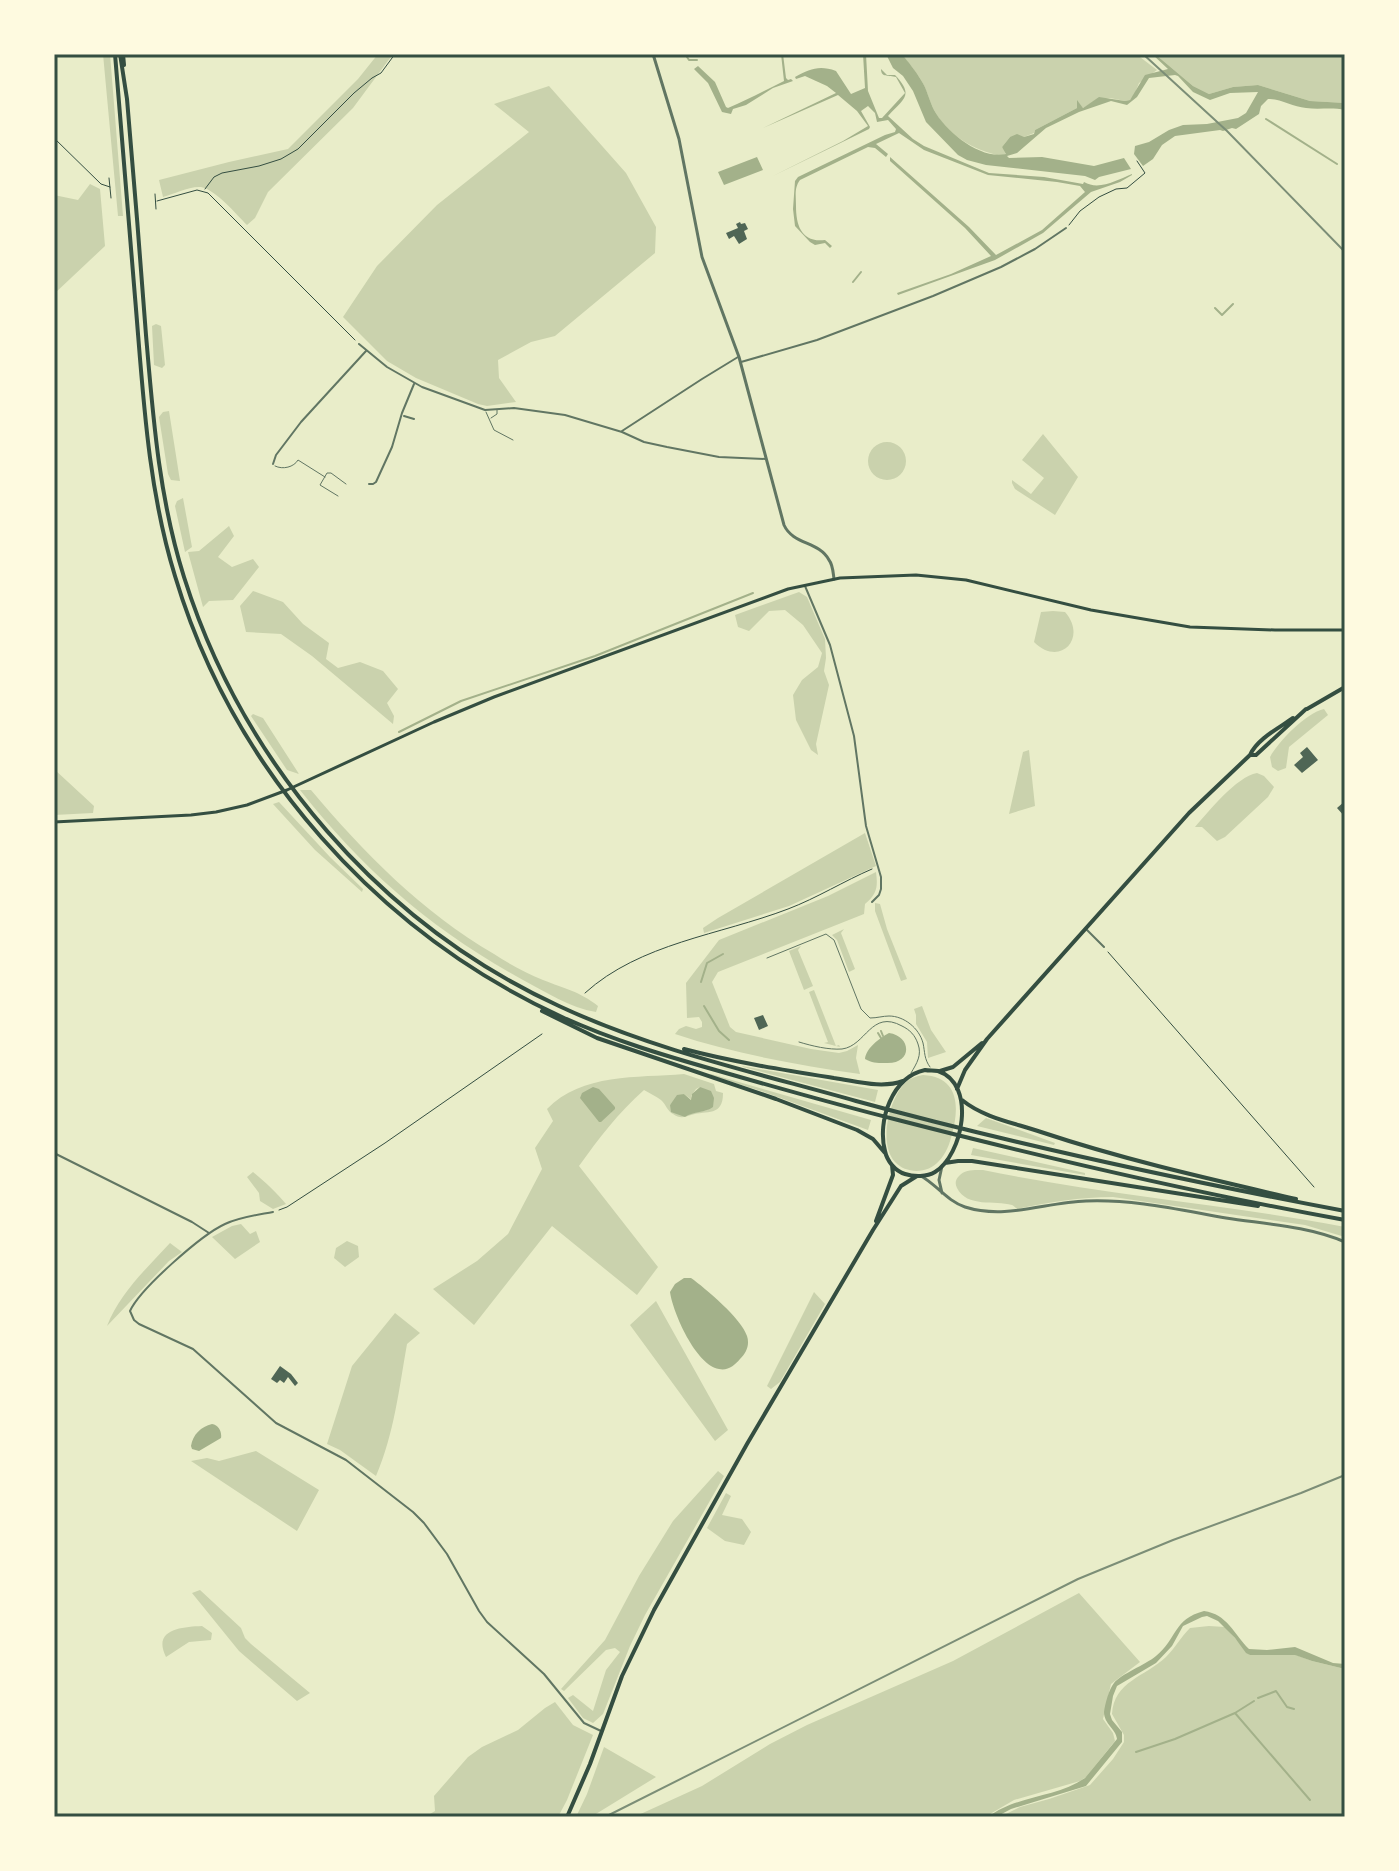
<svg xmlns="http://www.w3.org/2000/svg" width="1399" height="1871" font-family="'Zilla Slab',serif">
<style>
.green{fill:#cad2ad;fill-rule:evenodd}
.water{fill:#a3b18a}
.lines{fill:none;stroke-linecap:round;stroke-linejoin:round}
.stream{stroke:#a3b18a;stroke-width:2}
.building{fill:#4f6655}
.path{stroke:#344e41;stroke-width:1}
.service{stroke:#617663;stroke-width:1}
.minor{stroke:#617663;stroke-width:2}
.tertiary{stroke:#617663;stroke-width:3}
.secondary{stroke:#344e41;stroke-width:3}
.trunk{stroke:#344e41;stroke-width:4}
.rail{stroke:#7c8e77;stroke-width:2}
.neatline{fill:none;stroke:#344e41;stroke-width:3}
</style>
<rect width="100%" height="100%" fill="#e9edc9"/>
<path class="green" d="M103 54H110L123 216H118Z
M378 54H393L353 108 268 192 255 218 247 225C237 215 215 189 201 187 189 186 174 194 163 197L159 180 229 162 288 149 358 79Z
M902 54H1136L1157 70 1139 83 1135 93 1130 100 1125 101 1110 98 1096 100 1083 108 1078 102 1077 108 1035 130 1034 133 1024 137H1010L1002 147 1007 153 1001 156C974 150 948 136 934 110 929 100 927 90 921 80 916 71 908 63 902 54Z
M1155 54H1345V103L1310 101 1258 85 1233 87 1209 94 1193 86Z
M549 86 626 173 656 227 655 253 555 336 531 342 498 360 499 378 516 402 487 406 478 404 416 378 387 361 343 317 377 266 437 205 529 132 494 104Z
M90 184 100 189 105 246 54 294V195L78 200Z
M156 324 161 326 165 365 162 368 154 365 152 326Z
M169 411 180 481 171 480 168 474 159 417 163 412Z
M1043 434 1078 477 1055 515 1015 489 1012 483V480L1031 494 1044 478 1022 460Z
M868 461a19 19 0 1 1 38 0a19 19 0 1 1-38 0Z
M183 498 192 547 185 552 175 506 177 501Z
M229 526 234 536 218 557 232 567 253 559 259 567 233 600 209 601 203 607 188 552 199 551Z
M253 591 283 602 303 624 329 643 326 659 338 668 360 662 383 671 398 689 387 703 394 716 393 724 312 656 281 634 246 632 240 606Z
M799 592 807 597 825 639 826 658 824 671 829 685 816 744 818 755 811 750 796 720 793 695 802 680 818 667 822 653 803 625 785 610 769 611 749 631 738 627 735 615Z
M1053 611 1065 612C1088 638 1060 668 1034 642L1041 612Z
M1324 709 1328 715 1289 747 1286 768 1278 771 1272 767 1270 757C1279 741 1306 713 1324 709Z
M253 714 263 718 299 774 287 770 251 716Z
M1029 750 1035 806 1009 814 1023 752Z
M54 769 94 806 93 813 54 815Z
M1257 773 1264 776 1274 787 1268 797 1225 837 1217 841 1202 827H1195C1209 811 1236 777 1257 773Z
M300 790H311C364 853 422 912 494 954 509 964 526 973 543 980 565 989 579 991 598 1006L596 1012C570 1008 546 992 523 980 432 930 364 871 300 790Z
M279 802 330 857 363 889 362 892 315 850 273 804Z
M865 833 876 866 789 906 704 933 703 928 718 918Z
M876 872C878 887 877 894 865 904L864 914 718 972 712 982 730 1027 736 1032 811 1049 839 1053 847 1051 858 1045 856 1058 860 1074C798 1065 735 1054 675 1034L679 1029 686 1026 696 1029 702 1027V1022L699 1017 687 1018 686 983 719 940 828 896Z
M875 903 880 904 887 929 907 979 901 981 875 911Z
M844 929 841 933 855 969 849 972 837 940 832 935Z
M801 946 798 950 813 986 804 990 789 951Z
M814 990 836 1046 839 1045 840 1047 824 1043 828 1042 809 992Z
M922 1006 931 1030 946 1052 928 1058 927 1042 916 1024V1015L914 1009Z
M742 1066 878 1090 875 1102 743 1067Z
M684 1074 714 1084 716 1091 723 1093C723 1117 707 1110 691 1115 685 1117 680 1119 673 1114 667 1111 666 1104 661 1100 656 1096 649 1093 644 1090 618 1113 599 1138 579 1166L658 1267 637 1295 552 1226 474 1325 433 1289 477 1261 508 1234 542 1169 535 1148 553 1121 547 1109C582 1073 637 1078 684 1074ZM700 1087 708 1110 691 1113 685 1117 670 1105 676 1098 684 1094 692 1100 691 1096 696 1089ZM582 1093 615 1107 599 1121Z
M711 1074 871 1120 868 1130 764 1092 710 1075Z
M923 1075C958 1077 960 1105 952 1134 950 1143 946 1154 939 1161 928 1174 906 1174 895 1162 878 1144 889 1098 906 1082 911 1078 916 1076 923 1075Z
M986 1118 1055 1143 1054 1145 977 1126Z
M973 1148 1085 1173V1175L971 1155Z
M983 1170C1103 1195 1225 1204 1345 1227V1237L1305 1225 1113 1197C1080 1197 1049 1202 1017 1209 1015 1207 1014 1206 1012 1205 995 1200 967 1208 957 1188 955 1184 955 1180 959 1176 965 1169 975 1170 983 1170Z
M253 1172C265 1182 277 1193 286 1204L273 1209 260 1201 259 1193 247 1177Z
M241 1224 250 1234 256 1231 260 1242 235 1259 212 1237 232 1226Z
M347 1241 358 1246 359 1257 345 1267 334 1258 336 1248Z
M170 1243 182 1252 169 1261 107 1326C120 1293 146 1269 170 1243Z
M814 1292 825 1304 780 1382 771 1389 767 1386Z
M656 1301 728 1430 715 1441 630 1325Z
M395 1313 420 1333 407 1344C399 1389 394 1434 376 1476L340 1450 327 1444 352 1366Z
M256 1451 319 1490 297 1531 191 1461 207 1458 219 1461Z
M718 1471 724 1476 645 1615 630 1646 603 1714 593 1723 583 1718 568 1698 573 1695 593 1711 606 1670 620 1652 615 1648 606 1650 564 1691 561 1689 605 1640 639 1576 673 1521Z
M726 1493 731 1496 722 1515 742 1519 751 1532 744 1545 725 1541 707 1528Z
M200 1590 241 1628 245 1638 251 1644 310 1693 297 1701 239 1651 192 1593Z
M1079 1593 1140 1662 1111 1684 1103 1719 1113 1733 1115 1741 1086 1777 1080 1781 1014 1800 985 1817H634L702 1786 770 1744 807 1725 953 1661Z
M202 1626 212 1633 211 1640 189 1642 166 1657C152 1629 182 1627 202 1626Z
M1209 1626 1225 1627 1250 1655H1296L1312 1661 1345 1669V1817H1000L1020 1807 1049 1799 1090 1785 1113 1759 1124 1742V1735L1112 1714C1114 1681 1145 1677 1166 1657 1175 1648 1181 1637 1190 1628Z
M555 1702 573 1725 593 1735 567 1800 558 1817H425L435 1811 434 1796 468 1757 482 1747 518 1730 545 1708Z
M604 1747 656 1777 591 1817H576L587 1794Z"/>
<path class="water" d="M781 54H783L786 78 788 80 791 79 793 81 773 88 746 105 733 109 731 114 722 112 708 83 694 69 698 66 715 82 726 107 728 108C747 100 766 90 784 81Z
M863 54H866L868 91 879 118H882L905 93 896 77C889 75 881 78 881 69L887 75H895C915 96 903 99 888 116L913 139 924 146 989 173 1044 177 1083 184 1084 182C1099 191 1117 180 1132 174V175L1120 182 1091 192 1043 233 995 260 898 295 897 293 951 274 991 256 965 228 890 161V157L969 227 996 255 1042 230 1085 192 1080 186 1057 182 988 175 924 150 899 133 876 144 888 154 886 157 875 148 868 147 800 180C794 188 796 196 796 206 796 226 802 243 825 240L832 246 830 248 825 243 815 245 810 242 795 226 793 209 795 181 798 177 885 135 895 132 896 129 888 120 877 122 875 113 868 106 861 111 870 127 869 129 773 176 843 141 868 126 857 111 838 95 763 128 836 93 827 86 805 76 796 79 795 77C810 69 819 65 836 71L851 94 865 88Z
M886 54H902C908 62 916 71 921 80 927 89 929 100 934 110 946 132 981 160 1006 154L1002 147 1010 137 1017 134 1024 137 1034 134 1035 130 1077 108V100L1083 108 1099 97 1125 101 1130 100 1145 75 1168 69 1152 54H1155L1193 86 1209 94 1233 87 1258 85 1310 101 1345 103V110C1332 107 1319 110 1306 108 1293 107 1282 99 1268 99L1261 106 1259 114 1236 129 1232 128 1223 131 1220 130 1175 136 1162 145 1153 159 1143 166 1134 154 1135 146 1149 142 1169 130 1183 125 1207 124 1238 118 1246 113 1258 92 1230 93 1210 100 1193 92 1178 76 1175 75 1149 78 1137 97 1127 105 1111 101 1079 112 1046 128 1017 153 1007 156 1009 158 1042 157 1094 166 1124 158 1131 169 1099 177 1095 180 1085 176 986 165 967 160 958 155 926 122 913 91 903 76 893 68Z
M757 157 763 170 724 185 718 172Z
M889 1033C912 1036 913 1065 885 1063 876 1063 872 1063 865 1059 866 1048 880 1038 889 1033Z
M593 1087 599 1089 615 1107V1109L601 1122H599L580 1098 582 1093Z
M700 1087 711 1091 714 1098 713 1107C705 1113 694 1111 685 1117L671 1112 670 1105 677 1095 684 1094 691 1100 692 1094Z
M684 1278H691C705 1288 742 1319 747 1336 750 1345 746 1353 740 1359 735 1365 728 1371 719 1369 696 1365 673 1313 670 1292L675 1284Z
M212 1424C219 1425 222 1432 221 1438L199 1451 192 1449 191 1446C193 1434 201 1427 212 1424Z
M1204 1611C1227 1614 1234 1634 1249 1649L1267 1650 1295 1647 1333 1663 1345 1664V1669L1312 1661 1295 1655H1250L1246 1653 1235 1638 1218 1621 1207 1616 1202 1617 1183 1626 1172 1646 1156 1663 1117 1686 1113 1696 1110 1714 1112 1720 1122 1732V1742L1086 1786 1011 1809 996 1817H988C1017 1795 1056 1798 1085 1778L1117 1739C1116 1729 1104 1724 1104 1712 1105 1704 1109 1689 1114 1683 1121 1674 1145 1665 1156 1656 1177 1639 1173 1619 1204 1611Z"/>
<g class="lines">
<path class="stream" d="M685 54 689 60H697
M1266 119 1337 164
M853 282 861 272
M1215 308 1222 315 1233 304
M399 732 461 701 595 656 753 593
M701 982 707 963 723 954
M704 1006 719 1031 729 1040
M881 1031 883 1036
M878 1033 881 1038
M1258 1698 1276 1691 1287 1707 1294 1709
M1235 1713 1310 1800
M1136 1752 1175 1739 1235 1713 1254 1701"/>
</g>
<path class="building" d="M740 222 741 224 745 223 748 229 744 231 747 239 739 244 734 236 729 239 726 233 738 228 736 224Z
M1307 747 1318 760 1302 773 1294 765 1303 757 1300 753Z
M1345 801V817L1337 808Z
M763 1015 768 1026 759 1030 754 1018Z
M280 1366 291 1374 298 1383 295 1386 288 1377 284 1383 280 1380 277 1383 271 1379Z"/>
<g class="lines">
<path class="path" d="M54 138 101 184 110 187
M109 178 111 198
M205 189 214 177 222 173 259 166 281 159 298 149 354 93 372 78 381 73 395 54
M155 194 156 209
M157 201 197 190 208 193 355 340
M1069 225 1080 211 1099 197 1116 189 1127 188 1145 173 1137 161
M1108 952 1314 1187
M585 993C640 943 720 935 788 909 817 898 844 881 872 869
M279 1210 287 1207 385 1143 542 1034"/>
<path class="service" d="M486 412 494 430 513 440
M491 418 497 414V410
M275 466C283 470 294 467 298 460L325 477
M338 496 320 485 327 473H331L346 484
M767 958 826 934 834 940 861 1009 870 1018C877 1018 883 1016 889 1016 904 1016 919 1028 923 1043 925 1052 924 1059 930 1067
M799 1042C812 1046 829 1050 842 1049 866 1046 871 1009 902 1026 910 1030 915 1035 918 1044 922 1055 917 1063 911 1073"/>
<path class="minor" d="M359 344 387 367 422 387 485 410 514 408 565 415 622 432 644 442 667 447 719 457 766 459
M741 362 817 340 933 296 1001 267 1035 249 1066 228
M404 416 414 419
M622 431 702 379 738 357
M273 464 276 455 301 422 366 351
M369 484H373L376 482 392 447 402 413 414 384
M805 586 830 645 854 736 866 826 881 877V889L879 895 872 902
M1087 930 1104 947
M54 1153 192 1222 209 1233
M273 1212C257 1215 240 1217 225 1224 201 1235 140 1289 130 1311L134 1320 139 1324 193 1349 276 1423 346 1460 413 1512 424 1523 447 1554 479 1611 487 1622 544 1674 584 1723 601 1731"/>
<path class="tertiary" d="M653 54 679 139 702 257 739 357 784 525C793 545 819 541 829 560 833 565 833 572 834 579
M942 1166 939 1180 942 1193
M921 1176C937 1185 947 1201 965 1207 1006 1220 1046 1202 1086 1201 1133 1199 1180 1210 1226 1218 1265 1224 1308 1226 1345 1242"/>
<path class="secondary" d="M54 822 191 815 216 812 247 805 287 790 434 722 494 697 788 589 840 578 916 575 966 580 1091 610 1190 627 1275 630H1345"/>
<path class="trunk" d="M115 54C121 135 129 216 135 297 143 391 147 485 175 576 233 770 379 933 562 1017 612 1040 666 1056 719 1071 778 1088 838 1105 898 1120 1046 1158 1195 1193 1345 1220
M120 54 127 99C134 178 140 256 146 335 153 417 159 498 184 577 243 764 381 924 559 1006 653 1050 757 1073 856 1101 1017 1145 1181 1180 1345 1211
M123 54 124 65
M1307 709 1345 687
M1250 755C1257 739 1279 728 1293 718
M542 1011 597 1038 776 1099 857 1130 873 1139 885 1153
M684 1049C733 1062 784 1070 834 1078 856 1081 881 1089 903 1081
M925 1070C929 1071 934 1070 938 1071 977 1084 963 1155 935 1172 927 1177 914 1177 905 1174 895 1171 887 1161 885 1151 877 1121 892 1077 925 1070Z
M940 1071 953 1067 982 1043
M957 1089 965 1070 987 1039 1189 813 1250 755H1256L1306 709
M962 1100C984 1118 1015 1123 1041 1132 1125 1160 1210 1179 1296 1199
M945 1163 958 1161H972L1258 1206
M876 1221 893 1175 892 1165
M567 1817 590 1764 622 1676 654 1610 747 1444 873 1230 901 1186 917 1176"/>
<path class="rail" d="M1143 54 1227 131 1345 252
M605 1817 1078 1579 1173 1540 1301 1493 1345 1475"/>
</g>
<rect width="1399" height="1871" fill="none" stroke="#fefae0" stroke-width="112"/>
<rect x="56" y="56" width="1287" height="1759" class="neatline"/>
</svg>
